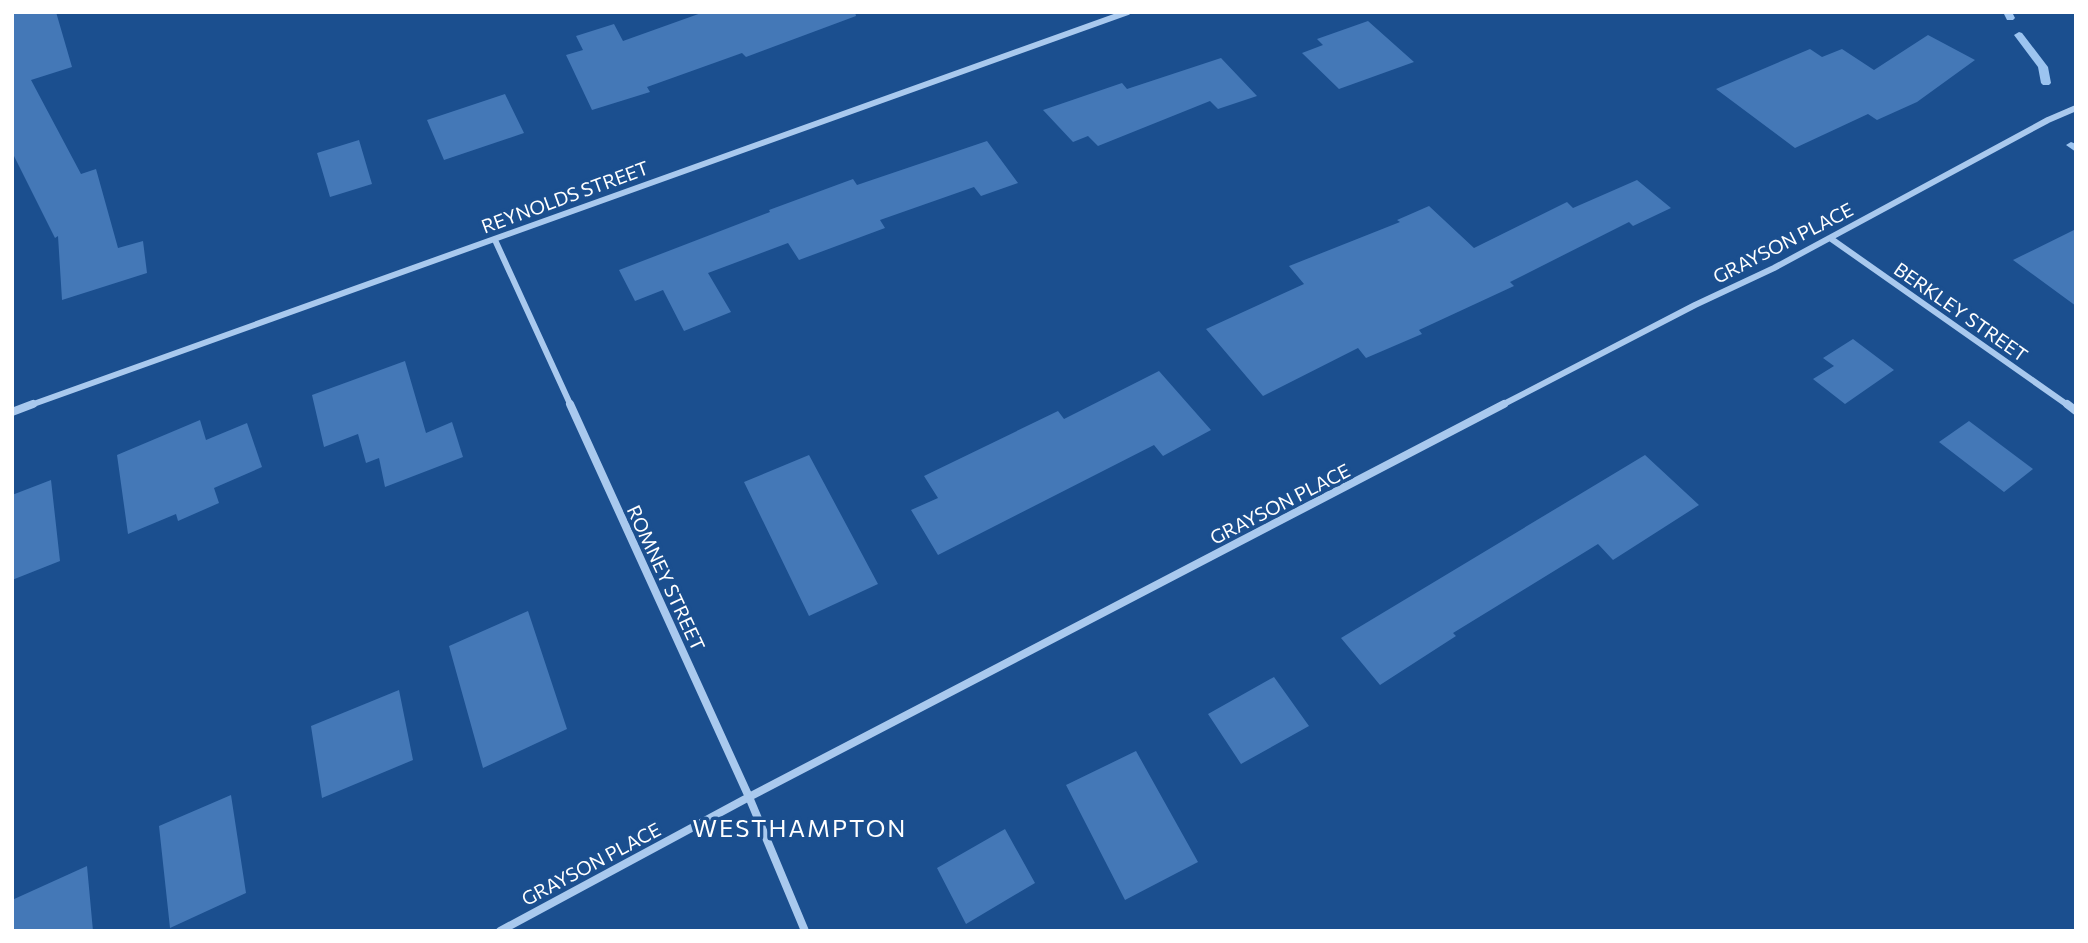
<svg xmlns="http://www.w3.org/2000/svg" width="2088" height="943" font-family="Commissioner,sans-serif">
<style>
.lines{fill:none;stroke-linecap:round;stroke-linejoin:round}
.stream{fill:#9cc4f0;fill-rule:evenodd}
.building{fill:#4478b7}
.street-far1{stroke:#a9c9ee;stroke-width:6}
.street{stroke:#a9c9ee;stroke-width:8}
.labels{text-anchor:middle;stroke-width:7;stroke-linejoin:round;paint-order:stroke}
.street-label{font-size:19px;fill:#fff;stroke:#1b4f8f}
.near-neighbourhood-label{font-size:24px;letter-spacing:2px;fill:#fff;stroke:#1b4f8f}
</style>
<rect width="100%" height="100%" fill="#1b4f8f"/>
<g class="lines">
<path class="stream" d="M2003 12H2012L2015 18 2013 20H2007Z
M2019 32 2022 33 2048 67 2051 83 2049 85H2043L2041 83 2038 67 2014 35Z
M2071 142 2076 144V152L2066 145Z"/>
</g>
<path class="building" d="M12 12H56L72 67 31 80 81 174 96 169 118 248 143 241 147 273 62 300 58 236 55 238 12 152Z
M704 12H855L856 16 746 57 742 53 647 87 650 92 592 110 566 55 583 50 576 36 614 24 623 41Z
M1368 21 1414 62 1339 89 1302 53 1323 45 1317 39Z
M1928 35 1975 60 1917 102 1877 120 1868 114 1795 148 1716 89 1810 49 1822 57 1842 49 1874 70Z
M1221 58 1257 96 1218 109 1210 101 1098 146 1088 136 1073 142 1043 110 1122 83 1127 89Z
M505 94 524 133 444 160 427 120Z
M359 140 372 184 330 197 317 153Z
M987 141 1018 183 981 196 974 187 880 220 885 228 799 260 788 243 708 273 731 312 684 331 663 290 635 301 619 270 770 212 769 210 853 179 857 185Z
M1637 180 1671 208 1633 226 1629 222 1510 282 1514 286 1419 330 1422 334 1366 358 1358 348 1263 396 1206 329 1304 284 1289 266 1400 222 1397 220 1429 206 1474 248 1567 202 1573 208Z
M2076 229V306L2013 260Z
M1853 339 1894 370 1845 404 1813 379 1834 366 1823 358Z
M405 361 426 433 452 422 463 457 385 487 379 458 366 463 358 434 324 447 312 395Z
M1159 371 1211 430 1163 456 1154 445 938 555 911 510 938 498 924 476 1058 411 1064 419Z
M200 420 206 440 247 423 262 467 214 488 219 503 178 521 176 514 128 534 117 455Z
M1969 421 2033 469 2004 492 1939 442Z
M809 455 878 584 809 616 744 482Z
M1645 455 1699 505 1613 560 1598 544 1453 633 1456 636 1380 685 1341 638Z
M51 480 60 561 12 580V495Z
M528 611 567 729 483 768 449 646Z
M1274 677 1309 726 1241 764 1208 714Z
M399 690 413 760 322 798 311 726Z
M1136 751 1198 862 1125 900 1066 785Z
M231 795 246 893 170 928 159 826Z
M1005 829 1035 883 966 924 937 868Z
M87 866 93 931H12V900Z"/>
<g class="lines">
<path class="street-far1" d="M1830 238 2069 406
M495 240 571 406
M28 406 1128 12
M1500 406 1695 305 1774 268 2048 120 2076 108"/>
<path class="street" d="M570 404 749 797 805 931
M2067 404 2076 411
M12 412 33 404
M500 931 749 797 1504 404"/>
</g>
<g class="labels">
<g class="street-label">
<text transform="translate(565 197) rotate(-20)" y="7">REYNOLDS STREET</text>
<text transform="translate(1783 243) rotate(-27)" y="7">GRAYSON PLACE</text>
<text transform="translate(1961 312) rotate(35)" y="7">BERKLEY STREET</text>
<text transform="translate(1280 504) rotate(-27)" y="7">GRAYSON PLACE</text>
<text transform="translate(666 578) rotate(65)" y="7">ROMNEY STREET</text>
<text transform="translate(591 864) rotate(-28)" y="7">GRAYSON PLACE</text>
</g>
<g class="near-neighbourhood-label">
<text x="800" y="837">WESTHAMPTON</text>
</g>
</g>
<rect width="2088" height="943" fill="none" stroke="#ffffff" stroke-width="28"/>
</svg>
